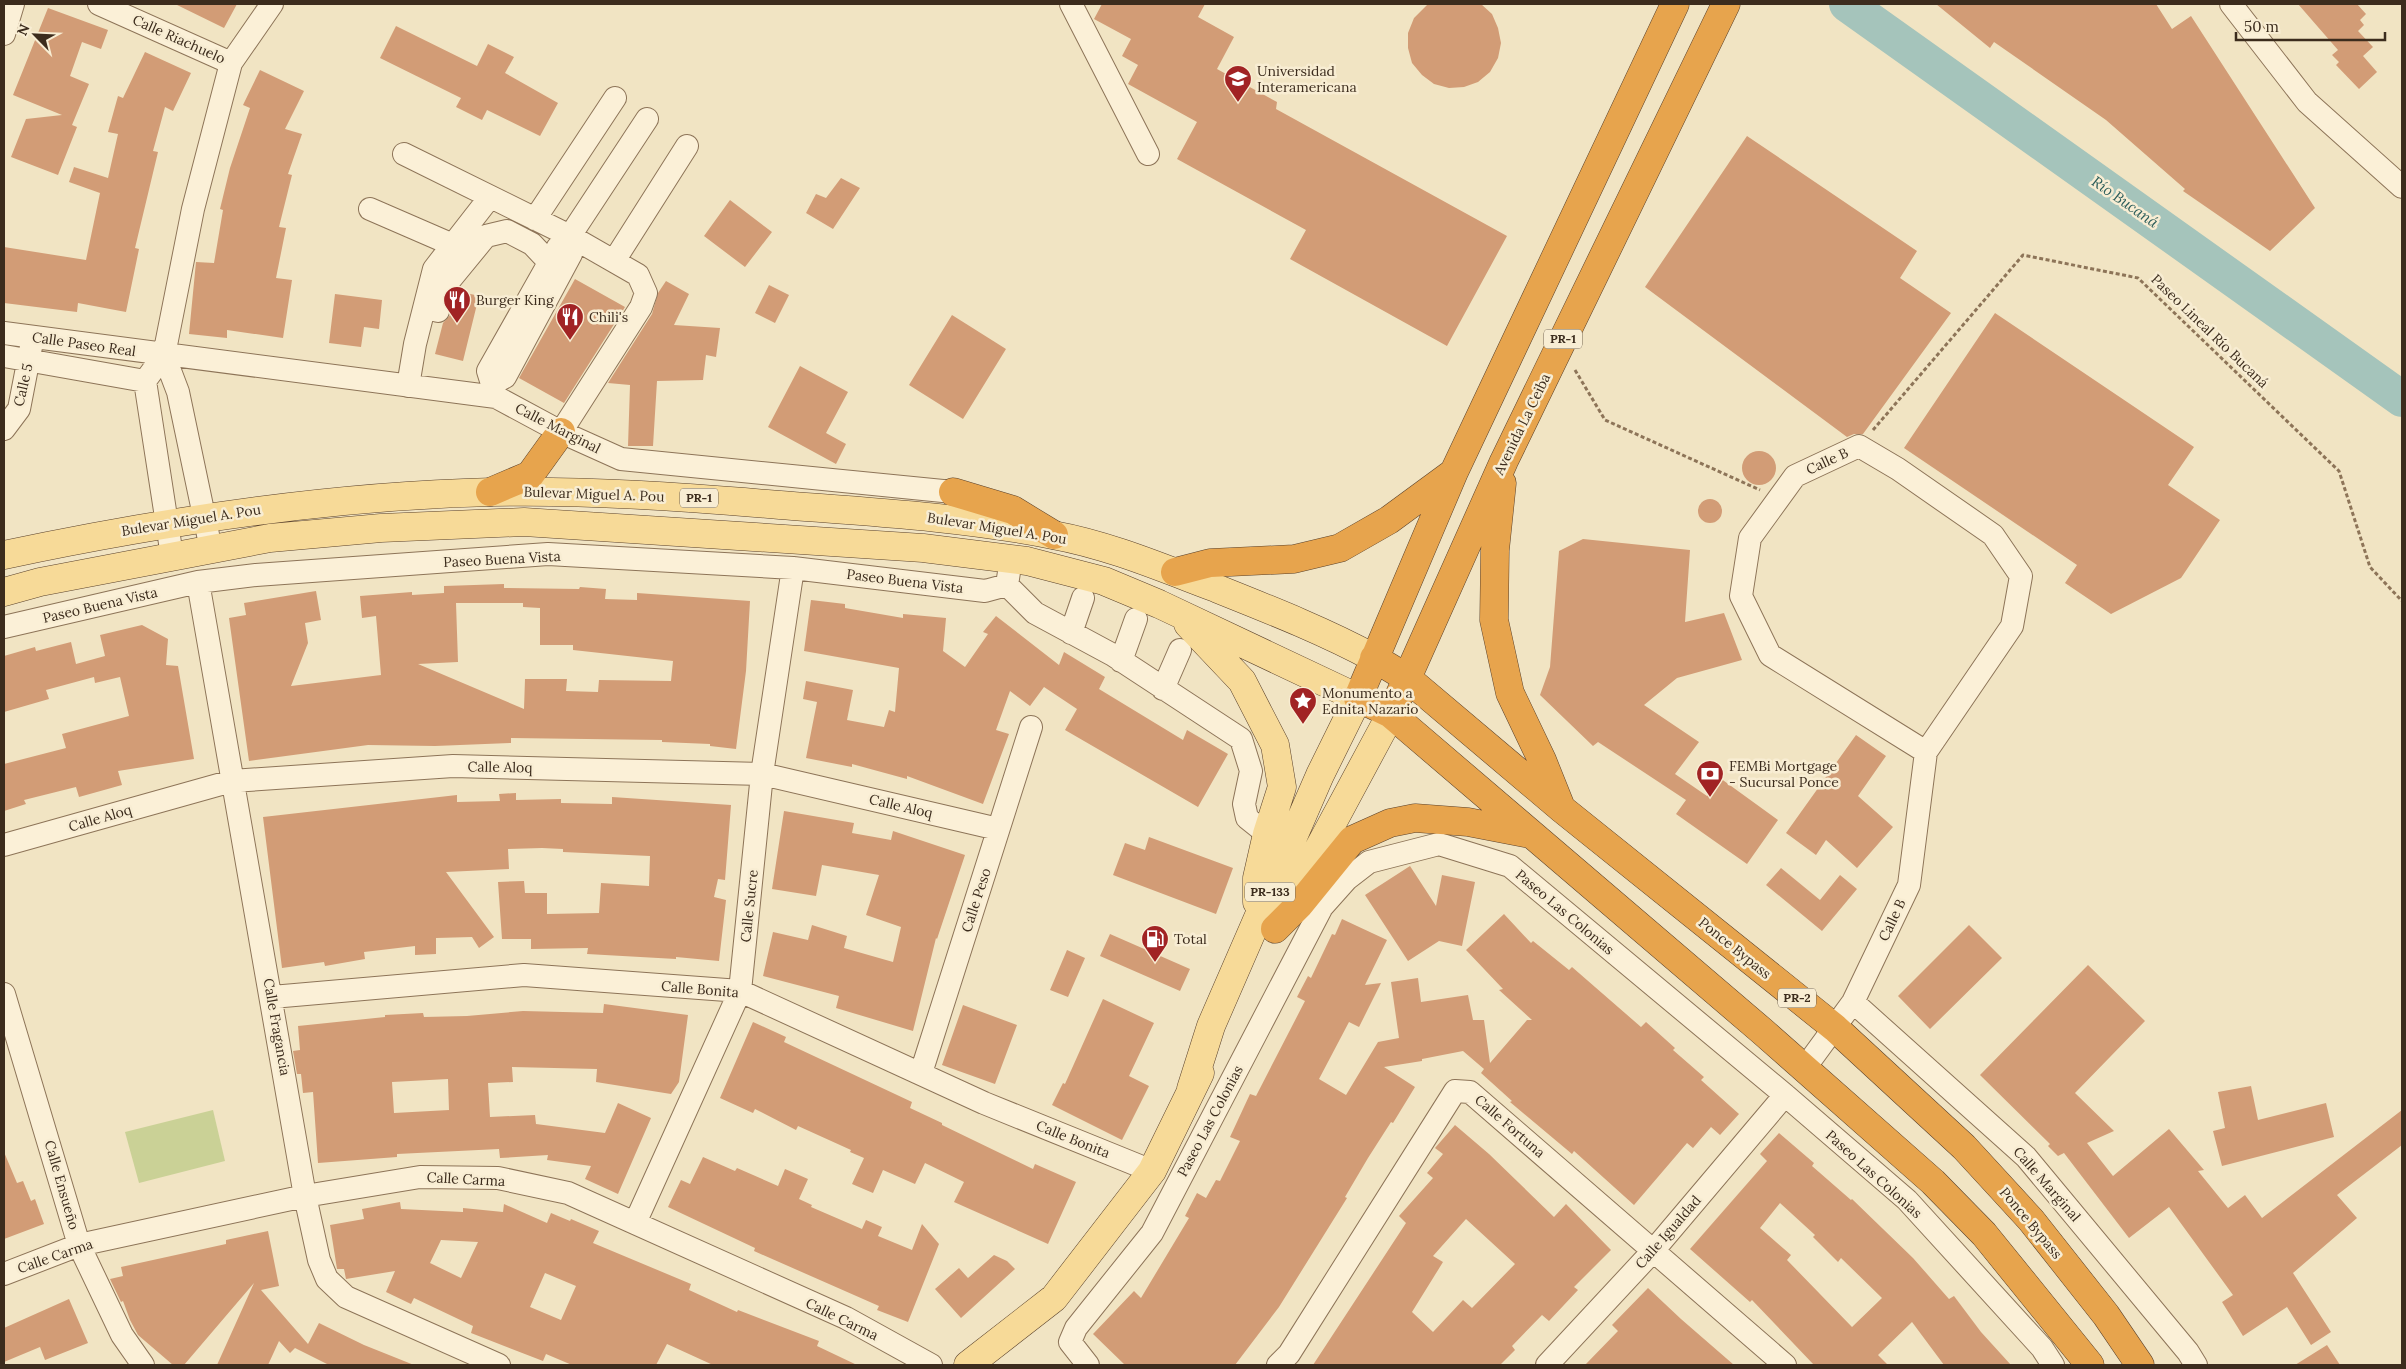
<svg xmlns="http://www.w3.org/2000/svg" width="2406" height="1369" font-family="Lora,serif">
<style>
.green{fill:#cad196}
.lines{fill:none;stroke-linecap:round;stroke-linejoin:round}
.river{stroke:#a5c4bb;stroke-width:36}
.building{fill:#d29c76;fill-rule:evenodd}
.minor-casing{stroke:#8d7458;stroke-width:24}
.major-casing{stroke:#5b422c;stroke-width:29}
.highway-casing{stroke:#5b422c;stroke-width:29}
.path{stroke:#8d7458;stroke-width:3;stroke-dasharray:4 2.5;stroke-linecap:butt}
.minor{stroke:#fbf0d7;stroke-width:22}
.major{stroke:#f7da98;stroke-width:28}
.highway{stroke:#e7a44d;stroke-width:28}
.labels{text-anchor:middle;stroke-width:5;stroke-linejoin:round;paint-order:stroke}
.shield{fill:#f8edd3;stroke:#746654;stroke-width:1}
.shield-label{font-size:12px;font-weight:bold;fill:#3c2c1d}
.street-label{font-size:14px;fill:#3c2c1d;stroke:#f8edd3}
.poi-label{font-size:14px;fill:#3c2c1d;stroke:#f8edd3;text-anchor:start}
.water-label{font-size:15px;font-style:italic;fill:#2b5d5a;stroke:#f8edd3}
</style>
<rect width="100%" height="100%" fill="#f1e4c3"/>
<path class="green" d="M213 1110 225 1161 139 1183 125 1132Z"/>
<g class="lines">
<path class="river" d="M1847 4 2402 399"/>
</g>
<path class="building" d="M175 4H237L224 28Z
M1102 4H1205L1198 17 1234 37 1217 69 1277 102 1276 109 1507 236 1447 346 1290 259 1306 230 1177 159 1197 122 1128 84 1138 65 1122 56 1131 39 1094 19Z
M1428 4H1481L1492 14 1498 28 1501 43 1498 58 1490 72 1478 82 1464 87 1449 88 1434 84 1422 75 1412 63 1408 48V33L1414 18Z
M1936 4H2156L2172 29 2191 16 2315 208 2270 251 2183 191 2185 189 2106 120 1994 42 1990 48Z
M2298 4H2357L2366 14 2360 20 2364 25 2358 31 2373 47 2363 56 2377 72 2359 89 2336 65 2339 62 2332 55 2338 50Z
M48 8 108 30 101 49 82 42 70 76 89 84 72 125 77 127 58 175 11 157 26 119 62 115 13 95Z
M396 26 477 66 488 44 514 57 505 73 558 103 540 136 487 110 482 120 456 107 461 98 380 58Z
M145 52 191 73 173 111 165 107 153 151 158 152 135 248 139 249 126 312 78 303 77 312 4 303V247L86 260 100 193 69 182 74 167 108 178 118 134 108 132 118 96 123 98Z
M260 70 304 91 285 129 302 134 288 174 292 175 279 227 286 228 276 278 292 280 283 338 227 330V338L189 334 196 262 214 263 223 210 220 209 230 168 250 108 243 105Z
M1747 136 1917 251 1900 278 1951 313 1863 434H1854L1847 437 1645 287Z
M841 178 860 188 833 229 806 213 816 194 826 198Z
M730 200 772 232 745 267 704 236Z
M575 279 625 307 564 403 519 378Z
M666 281 689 294 674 325 720 328 716 357 706 355 703 380 657 381 653 446H628L630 385 608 383 652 314 658 293Z
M769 285 789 295 775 323 755 313Z
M458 291 479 296 463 361 435 354 443 323 450 315Z
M335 294 382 300 379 329 364 327 361 347 329 343Z
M1995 313 2194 447 2168 485 2220 520 2181 578 2111 614 2065 583 2077 565 1904 448Z
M952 315 1006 349 963 419 909 385Z
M800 366 848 392 826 433 846 444 836 464 768 427Z
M1742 468a17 17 0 1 1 34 0a17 17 0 1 1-34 0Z
M1698 511a12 12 0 1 1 24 0a12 12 0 1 1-24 0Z
M1583 539 1690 550 1685 622 1724 613 1742 660 1677 678 1644 705 1699 742 1675 774 1707 796 1720 778 1778 820 1747 864 1676 814 1686 800 1598 742 1593 746 1540 695 1550 667 1559 551Z
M504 584V588L579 589 580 587 606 589 605 599 637 600V593L750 601 746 671 736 749 710 746V744L662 742V740L511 738V743L435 746 368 745 249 761 229 618 246 615 244 603 316 591 321 620 305 623 308 643 291 686 381 675 376 616 362 618 360 596 412 592V595L444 593V586ZM456 603H523V607L540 608V645H573V650L673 661 671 681 599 680 598 692 566 691 567 679H525L524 709 418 664 458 662Z
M811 600 845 604V608L903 618V614L946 618 943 651 965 667 988 634 983 632 996 616 1059 665 1064 652 1105 677 1099 689 1183 740 1187 730 1228 754 1198 807 1065 730 1077 709 1044 687 1030 706 1010 691 996 730 1009 734 983 804 907 776V779L852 764V767L806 758 817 702 803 699 806 681 853 690 847 720 884 727 889 710 895 712 899 668 804 651Z
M142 625 168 639 166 665 178 666 194 759 118 771 122 785 79 797 76 787 24 800 26 804 4 811V764L66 748 62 734 129 716 120 677 95 683 94 677 46 690 49 699 4 712V656L35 647 36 651 71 642 76 664 105 656 100 635Z
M1856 735 1886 756 1858 796 1893 827 1857 868 1826 840 1816 855 1786 833Z
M516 793V800L561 799V803L612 804V797L731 805 725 880 718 879 714 897 726 900 719 961 676 957V959L587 954 588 948 531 949V939H502L498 882 524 881 525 893H547V914L599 913 601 883 649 886 650 856 563 852V849L542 848 508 849 509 869 446 872 494 937 479 948 472 937 436 938V954L415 955V946L364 952 365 959 325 966 324 962 282 968 263 817 457 795V802L500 801 499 794Z
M784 811 854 823 852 833 891 840 893 831 965 855 937 939 936 938 913 1031 836 1008 839 996 763 976 773 932 808 940 812 925 847 936 844 948 893 962 901 927 866 915 879 875 822 865 816 896 772 889Z
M1149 837 1233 868 1216 914 1113 875 1125 843 1145 850Z
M1410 866 1436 906 1442 875 1475 882 1462 946 1439 941 1408 961 1365 895Z
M1781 868 1820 900 1840 875 1857 889 1822 931 1766 885Z
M1504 914 1531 943 1533 941 1569 970 1572 967 1641 1027 1646 1022 1675 1048 1673 1050 1704 1077 1701 1080 1739 1114 1720 1135 1711 1127 1693 1148 1687 1143 1634 1205 1574 1151 1572 1154 1510 1102 1512 1101 1481 1073 1484 1069 1463 1051 1422 1059V1061L1384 1067 1415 1087 1393 1123 1391 1122 1368 1158 1345 1197 1347 1198 1279 1307 1235 1365H1125L1093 1334 1134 1291 1141 1298 1189 1218 1185 1216 1197 1193 1206 1198 1216 1180 1220 1181 1240 1141 1230 1137 1250 1094 1256 1096 1305 1001 1297 997 1308 976 1311 978 1332 934 1335 935 1342 919 1387 940 1365 985 1381 983 1359 1027 1349 1022 1319 1079 1346 1095 1378 1042 1399 1038 1391 982 1418 978 1421 1002 1468 995 1473 1020H1484L1490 1063 1527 1020H1532L1499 990 1503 989 1466 950Z
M1969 925 2002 958 1930 1029 1898 996Z
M1110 934 1190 969 1180 991 1100 956Z
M1067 950 1085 958 1068 997 1050 990Z
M2088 965 2145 1021 2075 1093 2114 1131 2087 1143 2113 1176 2169 1129 2204 1170 2198 1171 2228 1208 2245 1195 2262 1218 2402 1110V1145L2337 1195 2357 1218 2293 1273 2331 1332 2311 1345 2287 1307 2243 1336 2222 1302 2233 1295 2169 1207 2129 1238 2064 1153 2058 1156 2048 1146 2050 1144 1980 1075Z
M1103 999 1154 1023 1129 1076 1149 1086 1122 1140 1052 1105 1063 1083 1065 1084Z
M604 1004 688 1015 679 1082 671 1094 596 1082 597 1069 512 1067 513 1082 488 1083 490 1117 535 1115 536 1124 605 1133 618 1103 651 1118 618 1194 585 1179 591 1166 547 1160 548 1155 500 1158 499 1149 397 1154V1157L318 1163 313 1092 303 1093 301 1074H297L293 1051 300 1050 298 1026 385 1017V1015L423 1013 424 1017 467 1016 523 1011 603 1013ZM448 1079 449 1110 394 1113 392 1082Z
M963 1005 1017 1025 995 1084 942 1065Z
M753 1022 786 1037 784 1042 912 1102 910 1108 942 1123V1125L1033 1169 1035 1164 1076 1182 1048 1244 954 1202 964 1182 925 1163 915 1184 883 1170 873 1193 852 1184 864 1158 850 1152 851 1150 798 1126 796 1130 755 1109 753 1113 720 1098Z
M2251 1086 2258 1120 2326 1103 2334 1137 2222 1166 2213 1131 2225 1128 2218 1092Z
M1455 1125 1489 1154 1554 1217 1566 1204 1611 1250 1574 1287 1578 1290 1549 1321 1542 1315 1512 1346 1515 1350 1500 1365H1313L1406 1223 1399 1216 1433 1178 1427 1173 1443 1154 1435 1148ZM1466 1219 1515 1264 1472 1308 1463 1300 1433 1332 1412 1312 1443 1262 1433 1256Z
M1779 1133 1814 1163 1812 1166 1851 1200 1852 1199 1913 1258 1949 1299 1954 1296 1981 1332 2011 1365H1944L1912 1322 1878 1355 1888 1365H1814L1752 1300 1750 1302 1690 1249 1767 1161 1760 1154ZM1780 1203 1815 1235 1813 1237 1838 1262 1841 1258 1882 1298 1852 1327 1787 1260 1791 1255 1760 1228Z
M4 1152 17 1183 23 1181 31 1201 35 1199 44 1224 4 1239Z
M703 1157 735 1171 737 1168 778 1186 785 1169 808 1179 799 1199 812 1205 811 1207 862 1229 866 1220 882 1227 878 1236 912 1250 922 1224 939 1244 908 1322 877 1310 879 1306 754 1251 755 1248 668 1207 681 1180 690 1184Z
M400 1202 401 1209 463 1212V1208L503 1212 504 1204 547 1223 551 1213 570 1221 571 1219 599 1231 593 1243 691 1284 689 1290 737 1312 738 1310 819 1341 817 1346 857 1365H713L667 1344 656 1365H572L546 1354 543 1361 471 1333 473 1326 414 1298 411 1304 386 1292 395 1271 346 1279 344 1269H337L330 1225 364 1219 362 1209ZM441 1240 478 1242 461 1278 430 1263ZM545 1273 576 1286 561 1320 530 1307Z
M268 1231 279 1286 261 1290 308 1344 319 1323 364 1345 414 1365H329L295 1348 290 1353 279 1341 268 1365H217L254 1283 184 1365H173L138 1335 130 1320 123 1301 121 1302 110 1279 123 1276 121 1267 226 1244V1240Z
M994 1255 1007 1261 1015 1269 961 1318 935 1289 959 1268 968 1278Z
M1648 1288 1681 1319 1734 1365H1585L1618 1331 1612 1325Z
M69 1299 88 1343 45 1360 40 1347 4 1362V1328Z
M2327 1345 2340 1365H2295Z"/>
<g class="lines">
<defs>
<path id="minor" d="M99 4 231 63
M1071 4 1148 154
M2231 4 2307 102 2402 187
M4 34 13 4
M404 154 570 236 638 275 646 293 641 307 561 432
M370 209 453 245
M535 219 615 98
M614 261 687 146
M438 311 445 286 486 236 507 231 532 244 549 262
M4 333 496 397 561 432 621 459 953 492
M164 355 178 392 211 549
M4 356 145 381
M492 384 505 377 571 254 570 236
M408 386 415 344 434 269 490 197
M489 396 492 384 488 371 558 247 570 236 647 119
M4 429 19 409 31 347
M1859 446 1898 469 1993 535 2021 576 2012 626 1926 752 1770 655 1741 596 1750 538 1795 476Z
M172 556 145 381 164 355 193 209 231 63 272 4
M198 582 305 1196 319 1260 327 1279 346 1297 499 1365
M1007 585 1035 613 1113 655 1241 739 1251 771 1244 804 1247 818 1267 834
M4 627 198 582 256 575 548 554 793 568 985 591 1007 585 1011 559
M1071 633 1083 598
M1121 661 1136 619
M1163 689 1180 650
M4 845 232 781 453 766 762 774 998 829
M4 994 79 1245 122 1335 143 1365
M272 997 524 975 740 991 984 1103 1152 1171
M1853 1002 2026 1157 2188 1352 2196 1365
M1804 1069 1853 1002 1909 885 1926 752
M921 1073 1031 727
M635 1223 740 991 762 774 793 568
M4 1274 79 1245 305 1196 420 1177 498 1178 568 1193 846 1318 931 1365
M1088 1365 1070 1342 1076 1328 1152 1233 1322 907 1347 879 1369 862 1439 844 1510 866 1785 1095 1907 1200 2042 1348 2053 1365
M1278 1365 1289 1354 1455 1091 1470 1092 1785 1365
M1547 1365 1653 1251 1785 1095"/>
<path id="major" d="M4 555C164 521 327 496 492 492 588 490 684 497 780 505 871 512 963 517 1053 535 1108 545 1160 567 1213 587 1268 609 1322 630 1374 658
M4 592 40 582 270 538 381 528 524 522 923 548 1027 561 1104 581 1159 604 1358 698 1320 775 1211 1026 1191 1089
M1188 624 1242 681 1275 745 1282 787 1267 834 1257 878V902
M1285 911 1391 714
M968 1365 1054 1298 1152 1171 1200 1073"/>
<path id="highway" d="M1675 4 1454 472 1358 698 1391 714 1762 1031 1933 1182 1984 1234 2090 1365
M1502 483 1495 550 1494 620 1510 693 1542 760 1560 805
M490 492 530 475 561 432
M953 492 1013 510 1054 535
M1175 572 1210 563 1294 559 1340 548 1389 520 1453 473
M1374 658 1407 678 1562 809 1835 1028 1964 1147 2031 1220 2106 1315 2140 1365
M1400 694 1504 461 1726 4
M1275 929 1300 904 1352 840 1390 823 1415 818 1468 822 1530 834"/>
</defs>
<use href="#minor" class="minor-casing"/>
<use href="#major" class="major-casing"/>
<use href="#highway" class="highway-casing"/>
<path class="path" d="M1575 370 1605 420 1760 490
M1873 430 2023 255 2138 278 2339 471 2370 567 2402 601"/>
<use href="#minor" class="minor"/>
<use href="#major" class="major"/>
<use href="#highway" class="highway"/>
</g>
<defs>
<symbol id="school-pin" viewBox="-11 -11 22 30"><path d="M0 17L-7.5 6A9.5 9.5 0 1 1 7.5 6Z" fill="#a12324" stroke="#f8edd3"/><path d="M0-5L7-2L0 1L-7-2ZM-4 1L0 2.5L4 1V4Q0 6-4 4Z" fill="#fff"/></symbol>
<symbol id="restaurant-pin" viewBox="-11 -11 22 30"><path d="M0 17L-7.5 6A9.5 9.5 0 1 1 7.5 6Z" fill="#a12324" stroke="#f8edd3"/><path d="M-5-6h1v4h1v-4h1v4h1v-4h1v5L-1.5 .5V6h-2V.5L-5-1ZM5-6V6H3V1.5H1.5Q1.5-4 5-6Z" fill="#fff"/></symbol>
<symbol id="sight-pin" viewBox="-11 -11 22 30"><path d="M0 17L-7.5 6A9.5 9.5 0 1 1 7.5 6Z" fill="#a12324" stroke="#f8edd3"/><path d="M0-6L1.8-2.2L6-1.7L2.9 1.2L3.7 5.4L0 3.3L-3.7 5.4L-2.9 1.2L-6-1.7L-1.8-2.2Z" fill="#fff"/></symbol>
<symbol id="bank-pin" viewBox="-11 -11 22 30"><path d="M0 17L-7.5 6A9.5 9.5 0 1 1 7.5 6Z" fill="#a12324" stroke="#f8edd3"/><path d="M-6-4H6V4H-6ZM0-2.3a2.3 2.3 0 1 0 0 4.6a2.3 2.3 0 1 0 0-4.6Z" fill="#fff"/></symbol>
<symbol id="fuel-pin" viewBox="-11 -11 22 30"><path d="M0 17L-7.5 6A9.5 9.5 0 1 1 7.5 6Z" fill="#a12324" stroke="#f8edd3"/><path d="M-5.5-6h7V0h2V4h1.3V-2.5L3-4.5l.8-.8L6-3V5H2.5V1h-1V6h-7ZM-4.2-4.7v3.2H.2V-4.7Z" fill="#fff"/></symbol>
</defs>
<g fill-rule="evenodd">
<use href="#school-pin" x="1222" y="63" width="32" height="43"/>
<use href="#restaurant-pin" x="441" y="284" width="32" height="43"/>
<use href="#restaurant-pin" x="554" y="301" width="32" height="43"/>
<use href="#sight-pin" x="1287" y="685" width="32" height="43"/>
<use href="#bank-pin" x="1694" y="758" width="32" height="43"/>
<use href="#fuel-pin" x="1139" y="923" width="32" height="43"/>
</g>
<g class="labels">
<g class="shield">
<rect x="1544" y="329.5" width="38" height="19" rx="4"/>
<rect x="680" y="488.5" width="38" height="19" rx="4"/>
<rect x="1245" y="882.5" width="50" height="19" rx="4"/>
<rect x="1778" y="988.5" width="38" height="19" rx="4"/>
</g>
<g class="shield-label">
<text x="1563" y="343">PR-1</text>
<text x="699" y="502">PR-1</text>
<text x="1270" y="896">PR-133</text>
<text x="1797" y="1002">PR-2</text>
</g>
<g class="street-label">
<text transform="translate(179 39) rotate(24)" y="5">Calle Riachuelo</text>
<text transform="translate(2210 331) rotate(44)" y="5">Paseo Lineal Río Bucaná</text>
<text transform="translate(84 344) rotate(8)" y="5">Calle Paseo Real</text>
<text transform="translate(23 385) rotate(-77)" y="5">Calle 5</text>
<text transform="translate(1522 424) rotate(-64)" y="5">Avenida La Ceiba</text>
<text transform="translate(558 428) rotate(27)" y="5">Calle Marginal</text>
<text transform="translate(1827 461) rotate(-25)" y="5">Calle B</text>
<text transform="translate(594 494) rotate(2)" y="5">Bulevar Miguel A. Pou</text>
<text transform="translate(191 520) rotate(-9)" y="5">Bulevar Miguel A. Pou</text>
<text transform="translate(997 528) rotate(9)" y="5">Bulevar Miguel A. Pou</text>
<text transform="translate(502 559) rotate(-3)" y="5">Paseo Buena Vista</text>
<text transform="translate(905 581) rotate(7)" y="5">Paseo Buena Vista</text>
<text transform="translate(100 605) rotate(-13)" y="5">Paseo Buena Vista</text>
<text transform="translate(500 767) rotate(1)" y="5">Calle Aloq</text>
<text transform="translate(901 806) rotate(13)" y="5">Calle Aloq</text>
<text transform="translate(100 818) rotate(-16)" y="5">Calle Aloq</text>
<text transform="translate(976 900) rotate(-72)" y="5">Calle Peso</text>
<text transform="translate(749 906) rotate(-84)" y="5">Calle Sucre</text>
<text transform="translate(1565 912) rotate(40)" y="5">Paseo Las Colonias</text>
<text transform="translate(1892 920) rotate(-65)" y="5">Calle B</text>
<text transform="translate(1735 948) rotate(39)" y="5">Ponce Bypass</text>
<text transform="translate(700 989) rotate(5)" y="5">Calle Bonita</text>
<text transform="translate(277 1027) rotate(80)" y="5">Calle Fragancia</text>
<text transform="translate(1210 1121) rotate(-62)" y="5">Paseo Las Colonias</text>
<text transform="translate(1510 1126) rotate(41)" y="5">Calle Fortuna</text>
<text transform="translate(1073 1139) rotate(22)" y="5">Calle Bonita</text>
<text transform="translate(1874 1174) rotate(42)" y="5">Paseo Las Colonias</text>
<text transform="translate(466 1179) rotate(3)" y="5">Calle Carma</text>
<text transform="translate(2047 1184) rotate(49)" y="5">Calle Marginal</text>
<text transform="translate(62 1185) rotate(74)" y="5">Calle Ensueño</text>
<text transform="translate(2031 1223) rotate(50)" y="5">Ponce Bypass</text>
<text transform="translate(1668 1232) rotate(-49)" y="5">Calle Igualdad</text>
<text transform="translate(55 1256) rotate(-19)" y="5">Calle Carma</text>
<text transform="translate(842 1319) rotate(26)" y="5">Calle Carma</text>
</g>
<g class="poi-label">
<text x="1257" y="76">Universidad<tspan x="1257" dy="16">Interamericana</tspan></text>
<text x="476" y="305">Burger King</text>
<text x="589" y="322">Chili's</text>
<text x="1322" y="698">Monumento a<tspan x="1322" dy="16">Ednita Nazario</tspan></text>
<text x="1729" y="771">FEMBi Mortgage<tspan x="1729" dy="16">- Sucursal Ponce</tspan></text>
<text x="1174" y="944">Total</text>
</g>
<g class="water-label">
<text transform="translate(2125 202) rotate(35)" y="5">Río Bucaná</text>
</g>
</g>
<rect width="2406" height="1369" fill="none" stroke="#3c2c1d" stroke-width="10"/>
<g transform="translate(35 35) rotate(294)" stroke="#f8edd3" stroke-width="4" paint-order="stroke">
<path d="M0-4L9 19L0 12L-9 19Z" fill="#3c2c1d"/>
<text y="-8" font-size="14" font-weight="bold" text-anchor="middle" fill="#3c2c1d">N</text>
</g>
<path d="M2236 32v8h149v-8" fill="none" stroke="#3c2c1d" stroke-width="2.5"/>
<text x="2244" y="32" font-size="15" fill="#3c2c1d" stroke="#f8edd3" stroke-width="4" paint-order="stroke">50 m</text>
</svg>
